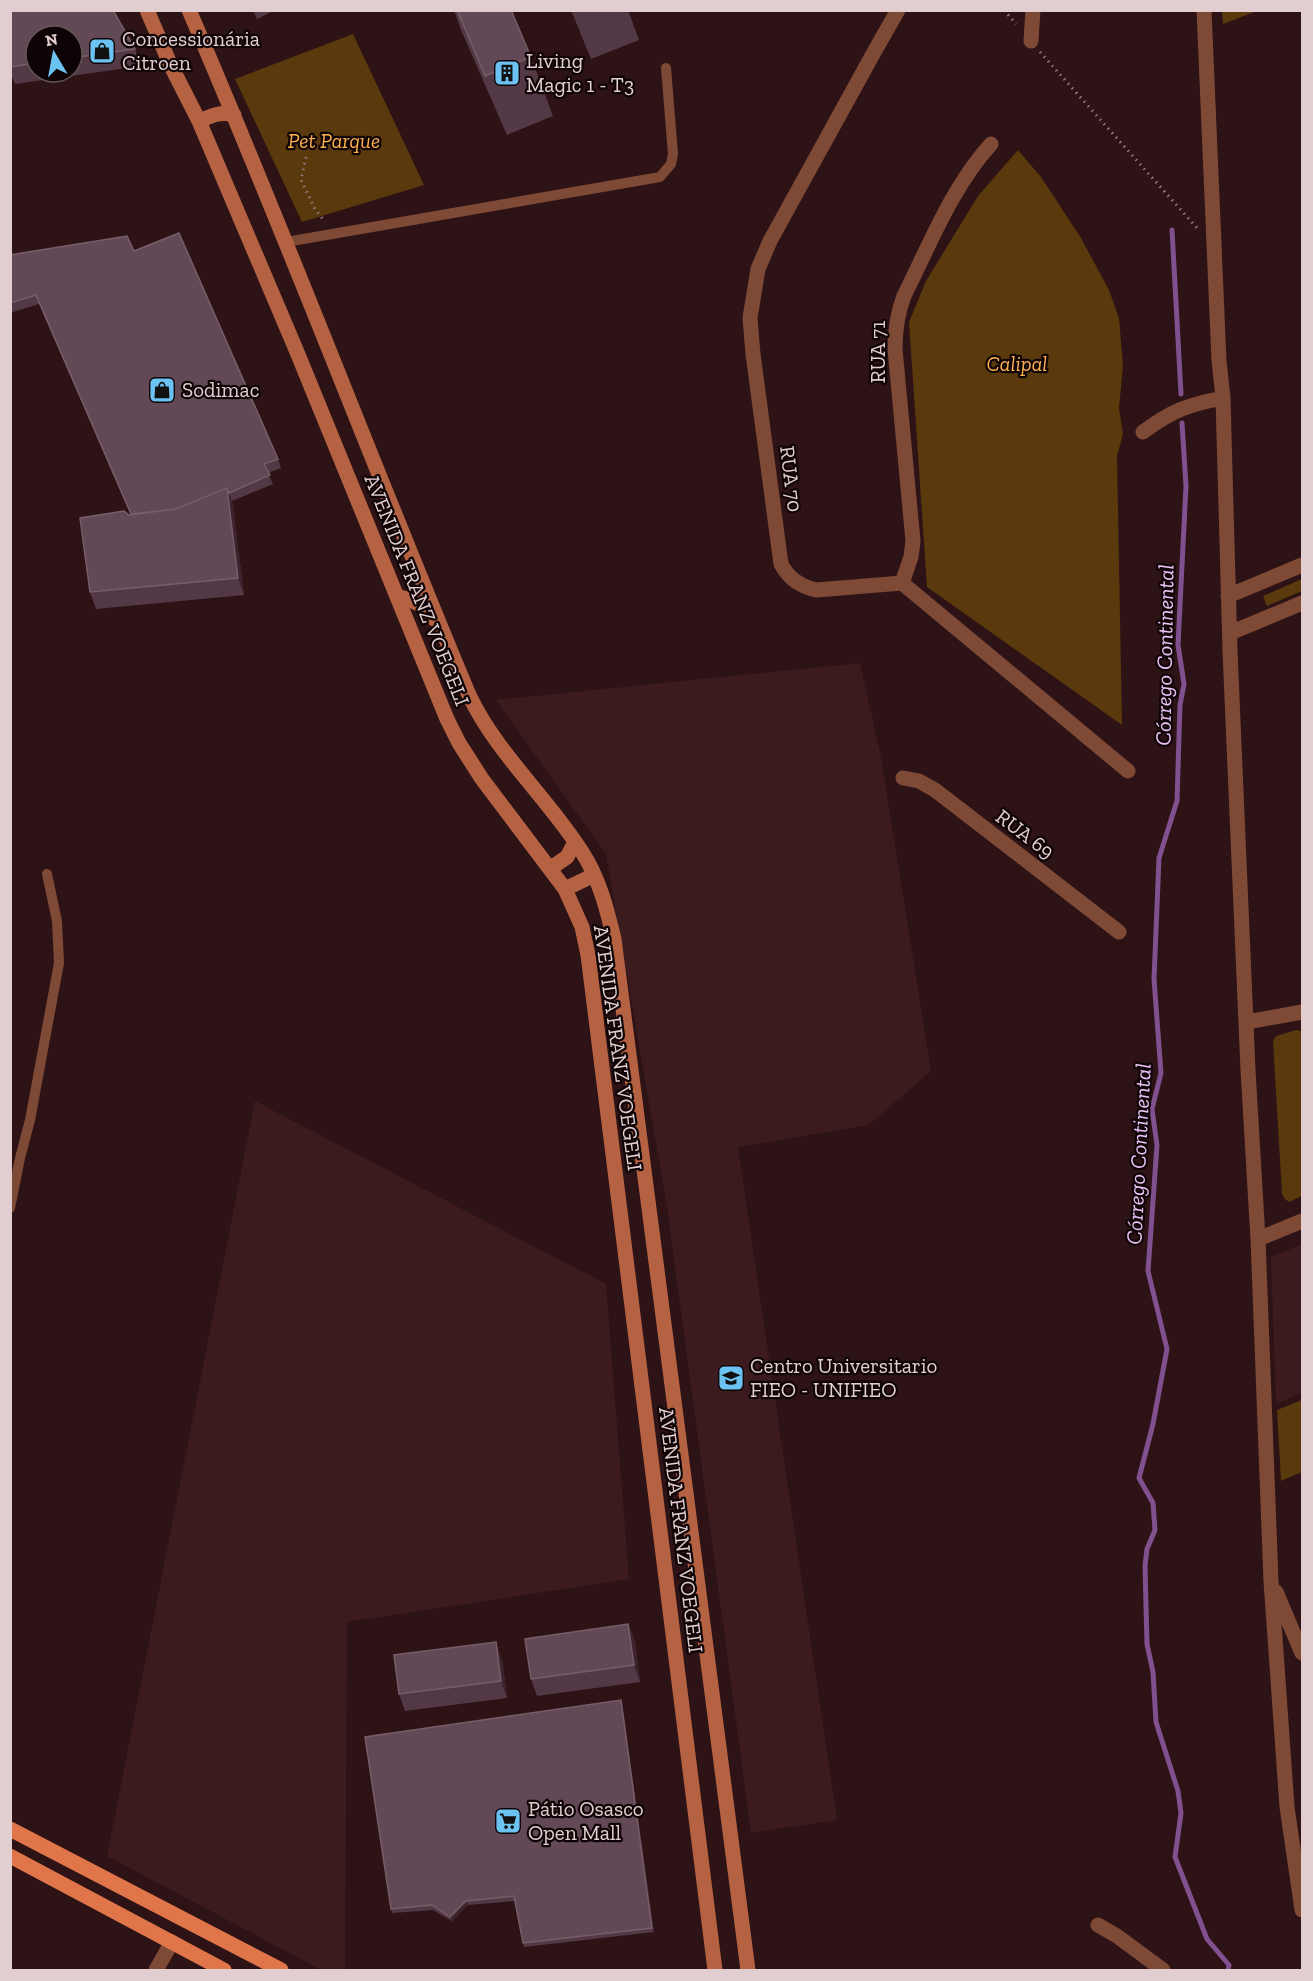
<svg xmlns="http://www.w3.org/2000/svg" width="1313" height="1981" font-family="'Zilla Slab',serif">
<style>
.built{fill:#3c1b1f}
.green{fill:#5a390c}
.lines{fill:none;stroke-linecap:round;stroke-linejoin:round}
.stream{stroke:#80508f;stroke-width:5}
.path{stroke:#90797c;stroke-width:3;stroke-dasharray:1.5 4.5;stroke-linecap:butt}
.service{stroke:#7e4a36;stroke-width:10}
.minor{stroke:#7e4a36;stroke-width:15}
.secondary{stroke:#b56242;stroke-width:15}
.primary{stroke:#e0754a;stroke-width:15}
.wall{fill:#533946;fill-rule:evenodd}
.shaded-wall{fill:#3d232d}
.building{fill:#624955;stroke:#765e68;stroke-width:1.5}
.labels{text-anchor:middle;stroke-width:4.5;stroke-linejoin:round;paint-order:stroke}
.poi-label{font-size:21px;fill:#e2ced0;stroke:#0e0405;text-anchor:start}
.park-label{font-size:21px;font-style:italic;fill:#feb151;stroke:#0e0405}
.street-label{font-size:21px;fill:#e2ced0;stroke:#0e0405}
.water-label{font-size:22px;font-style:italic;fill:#ecc3f9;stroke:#0e0405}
</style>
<rect width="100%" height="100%" fill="#2d1216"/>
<path class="built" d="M860 663 881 757 931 1071 869 1125 738 1147 837 1820 751 1833 667 1207 606 854 496 700Z
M255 1101 606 1284 629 1579 347 1622 345 1970H321L107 1856Z
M1302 1244V1393L1276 1404 1271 1257Z"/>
<path class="green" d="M1222 11V10L1257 11 1223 24Z
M353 34 424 185 302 222 235 79Z
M1018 150 1041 177 1081 238 1109 290 1119 318 1123 366 1119 408 1123 434 1117 456 1122 725 927 587 909 322 926 281 978 196Z
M1302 579V591L1267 606 1263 596Z
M1296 1030 1302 1031V1196L1289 1202 1285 1199 1282 1194 1273 1041 1276 1036Z
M1302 1400V1472L1281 1481 1277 1410Z"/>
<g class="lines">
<path class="stream" d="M1172 230 1181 394
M1182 423 1186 486 1178 645 1184 684 1180 705 1177 801 1159 858 1154 979 1161 1073 1152 1109 1157 1145 1148 1271 1167 1349 1153 1424 1139 1478 1153 1503 1155 1530 1147 1549 1145 1566 1147 1644 1153 1672 1156 1722 1178 1791 1181 1813 1175 1857 1207 1939 1229 1965 1228 1970"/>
<path class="path" d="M1004 10 1016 24
M1040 52 1197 228
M306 157 301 180 315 209 325 222"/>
<path class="service" d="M286 242 660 177 671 164 673 154 666 68
M10 1208 20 1158 30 1120 59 963 57 921 47 874"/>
<path class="minor" d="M898 10 873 54 770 241 758 269 750 318 753 354 781 564C789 579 800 586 816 590L902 583 1128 771
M1204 10 1219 361 1223 398 1230 651 1248 1070 1258 1239 1271 1581 1287 1807 1302 1910
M1031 41 1033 10
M1143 432C1173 410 1187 405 1223 398
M902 583 911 557 913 541 895 349C895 330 897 314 904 296 930 244 952 187 991 144
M1228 596 1302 565
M1230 633 1302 603
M903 778 919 781 935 790 1119 932
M1247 1022 1302 1012
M1258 1239 1302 1221
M1276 1592 1302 1653
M1098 1925 1117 1936 1163 1970
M156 1970 172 1942"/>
<path class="secondary" d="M147 10 171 66 199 121 297 352 447 719 459 743 482 779 565 889 582 927 588 955 715 1970
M189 10C287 237 374 468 469 695 497 754 548 798 582 852 599 878 607 909 614 939L748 1970
M199 121C211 116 220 111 234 115
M397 597C414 599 424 606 434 619
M551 868 567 857 575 842
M565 889 594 875"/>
<path class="primary" d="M10 1829 281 1970
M10 1856 224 1970"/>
</g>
<path class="wall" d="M10 10 135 49 141 66 15 84 10 72ZM36 36H72V72H36Z
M253 10H275L257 19Z
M454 10H511L531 57 553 116 507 135 461 30Z
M571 10H628L639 40 591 59Z
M134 251 278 459 281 468 268 473 273 484 232 501 244 595 96 609 90 592 129 515 131 514 39 304 10 313V255Z
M628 1624 635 1641 640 1682 537 1696 531 1679Z
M502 1659 507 1698 405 1711 399 1694Z
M621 1700 622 1704 654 1932 524 1947 515 1901 468 1905 452 1921 433 1910 392 1913 391 1909Z"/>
<path class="shaded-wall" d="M227 488 233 504 244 595 238 578Z
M628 1624 635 1641 640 1682 634 1665Z
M496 1642 502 1659 507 1698 501 1681Z
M621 1700 622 1704 654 1932 652 1928Z
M466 1901 468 1905 452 1921 450 1917Z"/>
<path class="building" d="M10 10H113L135 49 72 58V36H36V63L10 67Z
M457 10H511L531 57 485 76Z
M179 233 278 459 264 464 270 475 229 493 227 488 176 509 131 514 36 295 10 303V255L127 236 134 251Z
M227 488 238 578 90 592 80 518 124 511 129 515 176 509Z
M628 1624 634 1665 531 1679 525 1639Z
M496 1642 501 1681 399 1694 394 1655Z
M621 1700 652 1928 523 1943 514 1896 466 1901 450 1917 432 1905 391 1909 365 1737Z"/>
<defs>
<symbol id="shop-square" viewBox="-11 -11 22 22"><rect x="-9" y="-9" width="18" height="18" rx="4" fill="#6cc3f2" stroke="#0e0405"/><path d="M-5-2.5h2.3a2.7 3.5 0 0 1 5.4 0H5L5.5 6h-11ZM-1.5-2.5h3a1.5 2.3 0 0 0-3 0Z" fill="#111"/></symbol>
<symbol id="building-square" viewBox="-11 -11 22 22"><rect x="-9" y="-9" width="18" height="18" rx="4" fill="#6cc3f2" stroke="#0e0405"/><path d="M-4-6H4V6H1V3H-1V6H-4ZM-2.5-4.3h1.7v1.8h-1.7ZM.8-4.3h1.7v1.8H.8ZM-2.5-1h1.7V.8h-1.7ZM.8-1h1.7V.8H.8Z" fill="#111"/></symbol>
<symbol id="university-square" viewBox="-11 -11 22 22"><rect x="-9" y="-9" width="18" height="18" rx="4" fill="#6cc3f2" stroke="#0e0405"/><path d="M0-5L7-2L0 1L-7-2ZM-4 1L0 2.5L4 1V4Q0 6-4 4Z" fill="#111"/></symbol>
<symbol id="supermarket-square" viewBox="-11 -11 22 22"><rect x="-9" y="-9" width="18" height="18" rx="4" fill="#6cc3f2" stroke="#0e0405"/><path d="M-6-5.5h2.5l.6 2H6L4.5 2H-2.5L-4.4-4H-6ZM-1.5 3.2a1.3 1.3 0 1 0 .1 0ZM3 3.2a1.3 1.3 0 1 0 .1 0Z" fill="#111"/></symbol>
</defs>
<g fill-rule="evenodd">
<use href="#shop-square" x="87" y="36" width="30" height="30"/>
<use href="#building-square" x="492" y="58" width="30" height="30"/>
<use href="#shop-square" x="147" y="375" width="30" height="30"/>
<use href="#university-square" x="716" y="1363" width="30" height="30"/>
<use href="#supermarket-square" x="493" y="1806" width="30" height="30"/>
</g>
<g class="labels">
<g class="poi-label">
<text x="122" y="46">Concessionária<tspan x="122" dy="24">Citroen</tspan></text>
<text x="526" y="68">Living<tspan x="526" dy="24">Magic 1 - T3</tspan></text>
<text x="182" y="397">Sodimac</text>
<text x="750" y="1373">Centro Universitario<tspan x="750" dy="24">FIEO - UNIFIEO</tspan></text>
<text x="528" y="1816">Pátio Osasco<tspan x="528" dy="24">Open Mall</tspan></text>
</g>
<g class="park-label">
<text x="334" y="148">Pet Parque</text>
<text x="1017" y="371">Calipal</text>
</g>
<g class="street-label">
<text transform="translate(878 352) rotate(-90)" y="7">RUA 71</text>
<text transform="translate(791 479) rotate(83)" y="7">RUA 70</text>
<text transform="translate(417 590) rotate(68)" y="7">AVENIDA FRANZ VOEGELI</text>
<text transform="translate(1025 834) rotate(37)" y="7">RUA 69</text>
<text transform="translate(618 1048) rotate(82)" y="7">AVENIDA FRANZ VOEGELI</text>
<text transform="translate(681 1530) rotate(83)" y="7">AVENIDA FRANZ VOEGELI</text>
</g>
<g class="water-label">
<text transform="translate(1164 655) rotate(-89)" y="8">Córrego Continental</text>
<text transform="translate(1138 1154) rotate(-87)" y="8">Córrego Continental</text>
</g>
</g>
<rect width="1313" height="1981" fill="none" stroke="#e2ced0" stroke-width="24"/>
<g transform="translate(54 54) rotate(350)"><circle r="28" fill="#0e0405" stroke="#635556" stroke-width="1.5"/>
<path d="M0-4.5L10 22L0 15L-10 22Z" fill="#6cc3f2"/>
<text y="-9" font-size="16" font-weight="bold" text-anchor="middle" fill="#e2ced0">N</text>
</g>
</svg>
